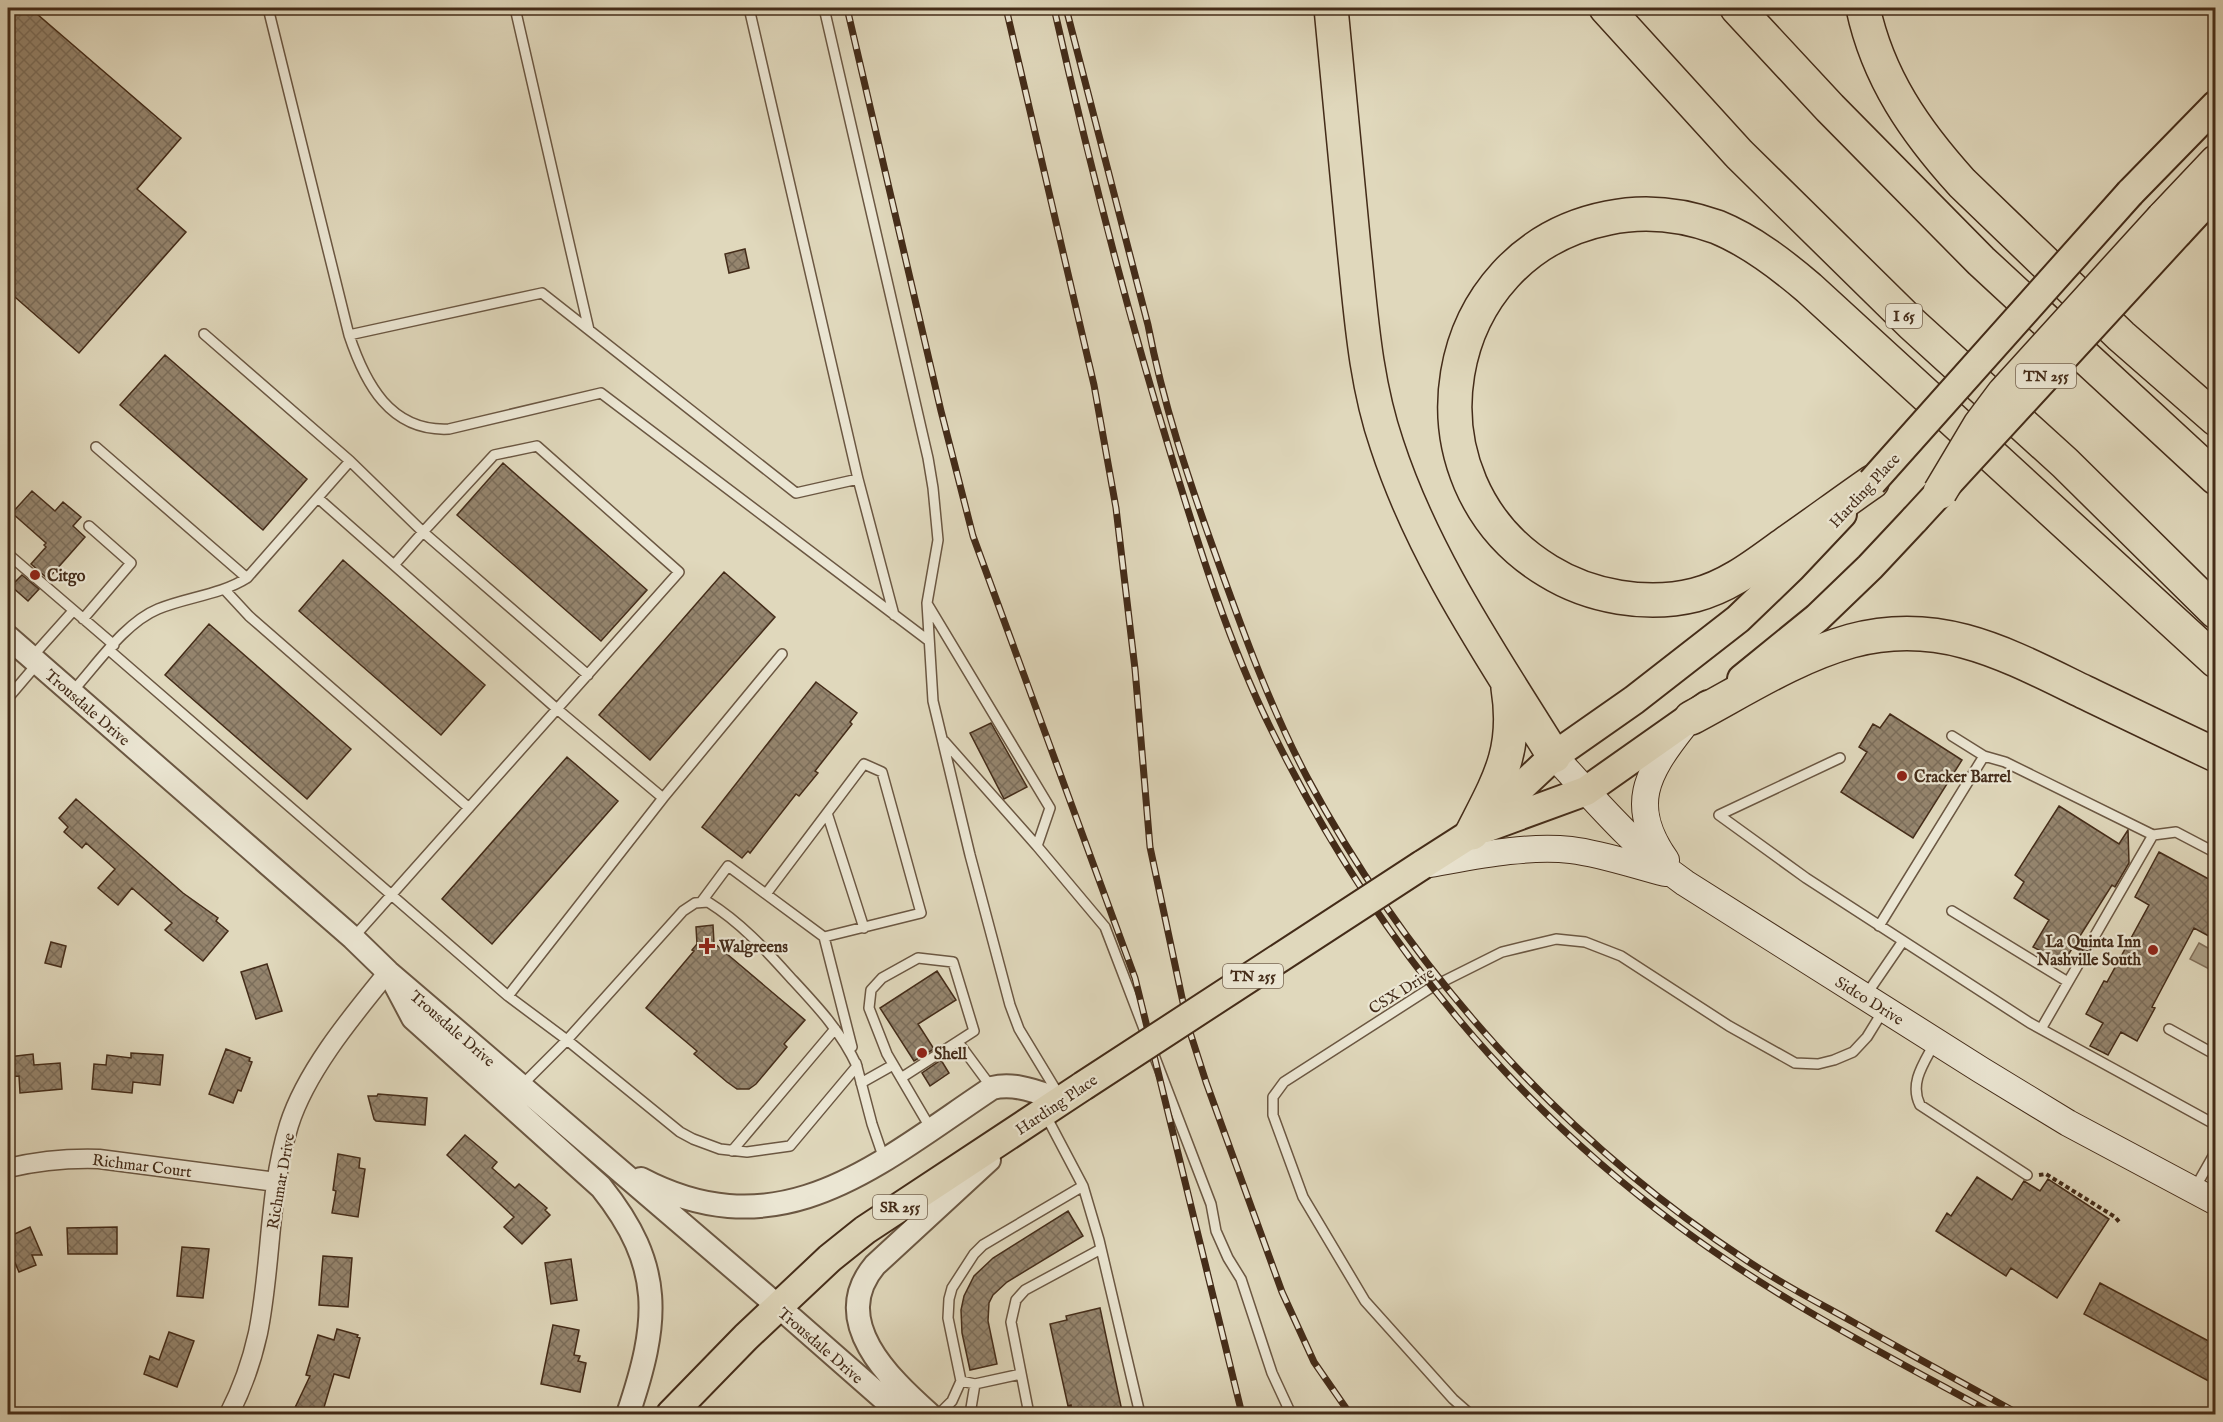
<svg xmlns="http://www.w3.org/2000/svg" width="2223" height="1422" font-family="'IM FELL English',serif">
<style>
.water{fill:#ab9e85;stroke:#82705a;stroke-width:1.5}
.building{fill:url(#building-cross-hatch);stroke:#442c19;stroke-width:1.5}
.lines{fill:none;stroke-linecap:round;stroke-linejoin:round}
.service-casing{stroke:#6b5742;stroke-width:12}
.minor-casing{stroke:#6b5742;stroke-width:21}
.tertiary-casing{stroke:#6b5742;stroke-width:26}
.secondary-casing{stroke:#442c19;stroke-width:28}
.primary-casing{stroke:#442c19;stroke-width:32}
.motorway-casing{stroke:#442c19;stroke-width:36}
.path{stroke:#442c19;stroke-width:4;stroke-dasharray:4.5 3;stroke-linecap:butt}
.service{stroke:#ebe6d3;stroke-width:9}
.minor{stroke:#ebe6d3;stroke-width:18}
.tertiary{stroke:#ebe6d3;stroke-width:22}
.secondary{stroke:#ebe6d3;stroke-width:26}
.primary{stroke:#e0d8bc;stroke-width:28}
.motorway{stroke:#e0d8bc;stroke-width:33}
.rail-casing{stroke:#442c19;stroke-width:7}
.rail{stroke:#ebe6d3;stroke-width:4.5;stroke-dasharray:14;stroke-linecap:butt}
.primary-bridge-casing{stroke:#442c19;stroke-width:32;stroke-linecap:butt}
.motorway-bridge-casing{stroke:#442c19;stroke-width:36;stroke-linecap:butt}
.primary-bridge{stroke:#e0d8bc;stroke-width:28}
.motorway-bridge{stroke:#e0d8bc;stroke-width:33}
.poi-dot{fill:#8f2418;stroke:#ebe6d3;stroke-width:2}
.labels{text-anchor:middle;stroke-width:4.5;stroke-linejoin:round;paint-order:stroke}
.shield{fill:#ebe6d3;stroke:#766451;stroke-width:1.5}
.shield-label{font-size:15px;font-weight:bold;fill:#442c19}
.street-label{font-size:16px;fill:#442c19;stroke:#ebe6d3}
.poi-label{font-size:16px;font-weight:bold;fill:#442c19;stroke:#ebe6d3;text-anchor:start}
</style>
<defs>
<pattern id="building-cross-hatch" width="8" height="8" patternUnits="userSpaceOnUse" patternTransform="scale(1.5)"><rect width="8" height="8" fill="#95856e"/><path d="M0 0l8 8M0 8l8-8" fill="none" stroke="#7b6d5a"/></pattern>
</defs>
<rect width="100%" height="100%" fill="#e0d8bc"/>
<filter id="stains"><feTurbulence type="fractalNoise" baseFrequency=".00333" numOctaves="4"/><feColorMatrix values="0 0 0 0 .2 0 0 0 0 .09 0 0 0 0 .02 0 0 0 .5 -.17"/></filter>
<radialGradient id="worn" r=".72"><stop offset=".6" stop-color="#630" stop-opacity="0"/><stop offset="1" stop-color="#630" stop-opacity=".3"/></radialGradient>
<path class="water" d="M2199 943 2215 952V972L2190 959Z"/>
<path class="building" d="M8 8H30L181 138 137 189 186 232 79 353 8 291Z
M745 249 749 268 729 273 725 254Z
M165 355 307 479 263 530 120 405Z
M503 463 647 590 601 641 457 515Z
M32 491 55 511 63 502 81 517 73 526 85 537 48 579 31 564 46 547 44 545 46 543 12 513Z
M343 560 485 685 441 735 299 611Z
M724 572 775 617 650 760 599 715Z
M22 575 39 589 28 601 11 586Z
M209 624 351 749 307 799 165 675Z
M816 682 857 713 850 722 852 724 815 771 818 773 799 796 796 794 750 853 748 851 742 858 702 827Z
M1890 714 1962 760 1913 838 1841 792 1867 752 1859 747 1873 724 1880 728Z
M991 723 1027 787 1004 799 970 733Z
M567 757 618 801 492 944 442 899Z
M76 799 183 893 218 918 216 921 228 931 203 961 165 930 172 923 132 888 118 905 98 888 115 869 86 843 82 848 64 832 68 827 59 818Z
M2059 806 2119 844 2128 830 2129 863 2115 887 2112 885 2063 963 2033 947 2049 920 2014 898 2024 882 2015 875Z
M2159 852 2216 883V940L2194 928 2152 1007 2155 1008 2137 1041 2121 1032 2108 1055 2090 1046 2103 1023 2086 1014 2104 981 2107 982 2149 905 2135 897Z
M713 925 714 943 805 1020 784 1044 787 1047 756 1084 749 1089H737L727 1082 694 1054 697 1051 646 1008 694 951 692 950 697 944 696 927Z
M51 942 66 946 61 967 45 963Z
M267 964 282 1011 256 1019 241 972Z
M937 971 956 1000 918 1024 934 1049 914 1061 880 1008Z
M226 1049 250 1058 249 1061 252 1062 241 1091 238 1090 233 1103 209 1094Z
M131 1053 163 1055 160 1085 133 1082 132 1093 92 1089 94 1064 106 1065 107 1055 131 1058Z
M33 1054 34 1065 60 1063 62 1089 20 1093 19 1076 8 1077V1057Z
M941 1060 949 1073 930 1086 922 1073Z
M378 1094 427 1098 425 1125 376 1121 374 1119 368 1096H377Z
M465 1135 497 1162 492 1168 515 1188 519 1184 547 1208 545 1210 550 1215 522 1244 504 1227 514 1217 447 1155Z
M338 1154 360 1158 359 1168 365 1169 358 1217 332 1213 336 1191 333 1190Z
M1977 1177 2012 1200 2024 1181 2040 1191 2048 1179 2109 1219 2057 1298 2011 1268 2006 1276 1936 1231 1947 1213 1951 1216Z
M1068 1211 1083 1236 1007 1282 993 1295 989 1303 988 1321 997 1364 970 1370 962 1333 961 1310 964 1296 974 1276 993 1258Z
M30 1227 42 1255H32L36 1265 19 1272 15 1263 8 1266V1237Z
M117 1227V1254H68L67 1228Z
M182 1247 209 1249 203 1298 177 1296Z
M323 1256 352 1258 348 1307 319 1305Z
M571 1259 577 1300 551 1304 545 1263Z
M2100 1283 2216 1345V1385L2084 1314Z
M1100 1308 1122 1411 1106 1414H1073L1071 1405 1068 1406 1050 1324 1067 1320 1066 1316Z
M553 1325 579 1330 574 1355 580 1356 578 1361 586 1363 580 1392 541 1384Z
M337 1329 358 1335 357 1337 360 1338 349 1378 334 1374 322 1414H292L310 1376 306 1375 318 1335 334 1340Z
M169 1332 194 1341 177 1387 144 1374 150 1356 159 1360Z"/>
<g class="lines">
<defs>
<path id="service" d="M268 8 349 335C365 383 390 432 449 429L601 393 929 641
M515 8 589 330
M824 8 928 458 933 488 938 540 927 603 933 701 970 855 1010 1005 1019 1029 1059 1095
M204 334 350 461 423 532 494 455 537 446 679 572 353 938
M349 335 542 293 796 493 858 479 749 8
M858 479 894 615
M318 498 557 709 663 798 782 654
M8 554 114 645
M394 565 423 532 588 675
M247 578 350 461
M224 589 249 616 469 808
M928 605 1050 808 1037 846 944 741
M83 619 131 563 89 526
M109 650 508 996 663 798
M31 658 73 611
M71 693C96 666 124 623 158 609 187 597 220 595 247 578L96 447
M8 698 37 664
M1952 736 1984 756
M1840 758 1719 815 1806 878 2030 1023 2216 1125
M827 813 864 928
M2153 835 2176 832 2216 853
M1037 846 1105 927 1211 1204 1216 1231 1228 1258 1241 1279 1272 1373 1291 1414
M702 901 728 866 824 937 921 913 882 772 864 764 766 894
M1952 911 2068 982
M1879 926 1984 756 2005 762 2153 835 2041 1029
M824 937 852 1047
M1866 995 1903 941
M508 996 567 1040 680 1132 693 1139 720 1149 747 1152 790 1146 857 1066C841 1031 816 1005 790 977 765 949 740 922 708 902L695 903 683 911 567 1040 522 1085
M2169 1029 2216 1055
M958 1042 992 1088
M1934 1044C1924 1063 1909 1083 1920 1105L2027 1175
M856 1063 872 1124 884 1159
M901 1078 974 1031 953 962 918 958 882 978 871 990 869 1008 887 1054 931 1129
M861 1083 893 1065
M732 1151 835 1029
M1083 1186 1099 1240 1140 1414
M2195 1188 2216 1151
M961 1381 975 1384 1021 1374
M939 1414 952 1401 961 1381 948 1318 949 1299 952 1288 974 1254 983 1245 1083 1186 1045 1114
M970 1414 975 1384
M1029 1414 1011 1322 1016 1300 1025 1290 1101 1249
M1470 1414 1453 1399 1365 1301 1303 1197 1273 1115V1097L1284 1082 1432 987 1502 952 1556 939 1585 942 1621 956 1729 1026 1795 1063 1818 1064 1834 1060 1853 1052 1867 1037 1883 1011"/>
<path id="minor" d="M8 1168C38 1161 68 1158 99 1159L276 1182
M229 1414C242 1389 252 1360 258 1333 272 1264 268 1192 289 1125 306 1071 353 1015 388 972"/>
<path id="tertiary" d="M8 637 353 938 388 972 779 1307 901 1414
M395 984 413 1018 601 1187C665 1267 659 1322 628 1414
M641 1179C782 1253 879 1163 992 1088 1016 1082 1039 1093 1062 1100
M929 1414C889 1378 828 1321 875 1265L989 1160"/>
<path id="secondary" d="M1554 756C1596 801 1635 848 1685 883L1981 1070 2068 1123 2216 1202
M1666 860C1628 806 1646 774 1683 727
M1424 865C1471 857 1523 845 1571 850 1603 854 1634 865 1665 873"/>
<path id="primary" d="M2130 193 2216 105
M2178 233 2216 192
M1742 679 1817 618 1870 567 1915 519
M1485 828 1586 791 1708 705
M1422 865 1472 833 1554 756 1634 700 1738 619 1791 568 1842 514
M671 1414 746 1337 830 1258 865 1230 1083 1086"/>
<path id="motorway" d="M1331 8C1339 88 1347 168 1354 248 1361 314 1365 381 1387 445 1424 558 1492 656 1554 756
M1606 8 1739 154 1912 324 2065 463 2216 612
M1737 8 1830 108 1981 261 2216 478
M1863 8C1878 78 1915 131 1962 183L2121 336 2216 419
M2163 218 2216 162
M1872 482C1843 502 1815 523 1786 543 1758 563 1730 586 1695 595 1647 607 1590 597 1548 571 1399 481 1436 252 1608 218 1645 210 1681 214 1717 227 1751 241 1781 264 1809 288L2216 661
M1691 718C1742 691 1794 657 1851 641 1940 617 2006 654 2084 692 2128 713 2171 734 2216 755
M1472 833C1499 780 1518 750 1508 688"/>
</defs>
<use href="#service" class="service-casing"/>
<use href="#minor" class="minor-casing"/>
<use href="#tertiary" class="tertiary-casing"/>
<use href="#secondary" class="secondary-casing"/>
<use href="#primary" class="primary-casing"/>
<use href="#motorway" class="motorway-casing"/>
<path class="path" d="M2039 1175 2046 1174 2115 1217 2121 1224"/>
<use href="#service" class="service"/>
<use href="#minor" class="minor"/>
<use href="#tertiary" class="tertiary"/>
<use href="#secondary" class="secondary"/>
<use href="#primary" class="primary"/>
<use href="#motorway" class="motorway"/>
<defs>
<path id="rail" d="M847 8 941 411 973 536 1135 978 1242 1414
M1006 8 1094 385 1116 508 1135 669 1150 847 1188 1026 1206 1082 1282 1292 1314 1362 1350 1414
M1054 8C1088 158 1126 308 1171 455 1199 547 1229 645 1272 731 1369 928 1503 1097 1681 1228 1778 1300 1888 1356 1994 1414
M1066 8 1148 325C1163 404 1189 481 1216 556 1243 632 1270 707 1308 779 1411 971 1563 1140 1746 1260 1780 1283 1817 1302 1853 1322 1908 1353 1964 1384 2019 1414"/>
</defs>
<use href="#rail" class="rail-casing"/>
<use href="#rail" class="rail"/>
<defs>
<path id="primary-bridge" d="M1872 482 2130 193
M1915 519 2178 233
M1083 1086 1422 865"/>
<path id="motorway-bridge" d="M1940 492 1980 425 2004 393 2163 218"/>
</defs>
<use href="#primary-bridge" class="primary-bridge-casing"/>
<use href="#motorway-bridge" class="motorway-bridge-casing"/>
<use href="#primary-bridge" class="primary-bridge"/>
<use href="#motorway-bridge" class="motorway-bridge"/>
</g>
<g class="poi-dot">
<circle cx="35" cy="575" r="6"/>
<circle cx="1902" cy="776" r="6"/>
<path d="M704 937h6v6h6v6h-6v6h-6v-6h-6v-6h6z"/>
<circle cx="2153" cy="950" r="6"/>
<circle cx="922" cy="1053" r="6"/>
</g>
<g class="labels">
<g class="shield">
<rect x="1886" y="304" width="36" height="24" rx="4.5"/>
<rect x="2016" y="364" width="60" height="24" rx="4.5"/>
<rect x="1223" y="964" width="60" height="24" rx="4.5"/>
<rect x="873" y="1195" width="54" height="24" rx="4.5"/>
</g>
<g class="shield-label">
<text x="1904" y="321">I 65</text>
<text x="2046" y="381">TN 255</text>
<text x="1253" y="981">TN 255</text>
<text x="900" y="1212">SR 255</text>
</g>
<g class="street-label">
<text transform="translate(1864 490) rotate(-47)" y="6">Harding Place</text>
<text transform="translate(88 707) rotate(41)" y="6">Trousdale Drive</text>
<text transform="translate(1401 990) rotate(-32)" y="6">CSX Drive</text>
<text transform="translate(1870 1000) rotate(32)" y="6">Sidco Drive</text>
<text transform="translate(453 1028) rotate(41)" y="6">Trousdale Drive</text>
<text transform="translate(1056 1104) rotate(-34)" y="6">Harding Place</text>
<text transform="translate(142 1165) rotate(7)" y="6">Richmar Court</text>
<text transform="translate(280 1181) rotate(-80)" y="6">Richmar Drive</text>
<text transform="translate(821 1345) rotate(41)" y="6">Trousdale Drive</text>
</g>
<g class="poi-label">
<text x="47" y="581">Citgo</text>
<text x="1914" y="782">Cracker Barrel</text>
<text x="2141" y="947" text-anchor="end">La Quinta Inn<tspan x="2141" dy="18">Nashville South</tspan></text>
<text x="719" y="952">Walgreens</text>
<text x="934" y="1059">Shell</text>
</g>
</g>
<rect width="2223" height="1422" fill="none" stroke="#e0d8bc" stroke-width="30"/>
<rect x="9" y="9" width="2205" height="1404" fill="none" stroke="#442c19" stroke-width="3"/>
<rect x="15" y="15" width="2193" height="1392" fill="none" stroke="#442c19" stroke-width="1.5"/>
<rect width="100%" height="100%" filter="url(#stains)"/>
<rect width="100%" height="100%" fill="url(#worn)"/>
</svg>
